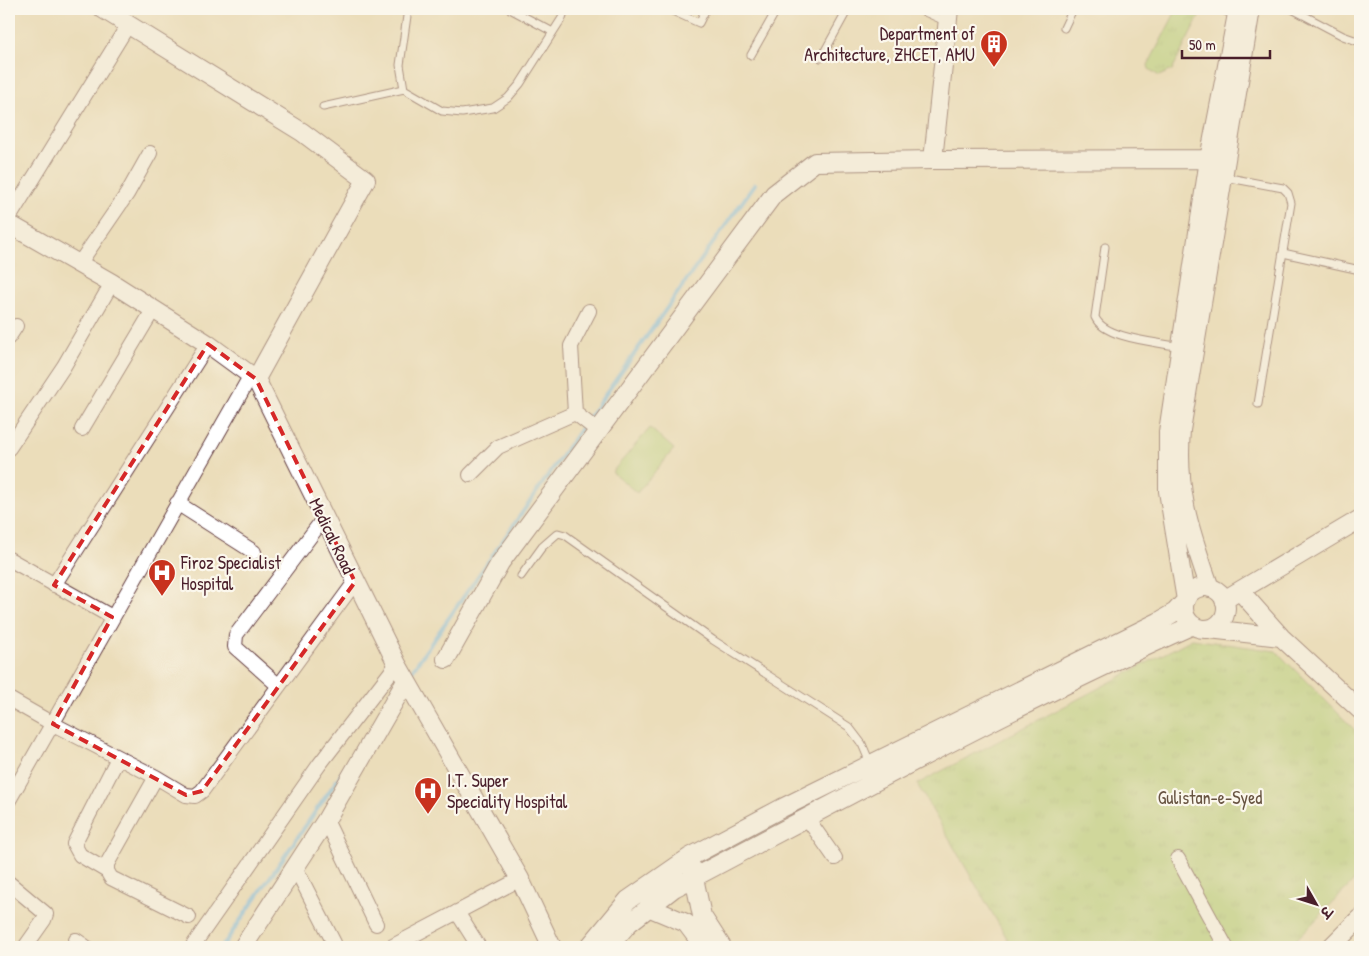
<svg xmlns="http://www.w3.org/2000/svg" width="1369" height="956" font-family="'Patrick Hand','Playpen Sans Deva',sans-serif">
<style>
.grass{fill:url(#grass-tufts);stroke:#7c7851}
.pitch{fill:#afd077;stroke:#7c7851}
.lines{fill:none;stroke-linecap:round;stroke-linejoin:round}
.stream{stroke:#74bbec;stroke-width:4}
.service-casing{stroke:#623c40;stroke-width:9}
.minor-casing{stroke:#623c40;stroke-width:16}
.tertiary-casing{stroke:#623c40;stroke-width:20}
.service{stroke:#fff;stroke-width:7}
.minor{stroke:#fff;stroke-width:14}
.tertiary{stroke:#fff;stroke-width:18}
.marked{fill:none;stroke:#d62828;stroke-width:4;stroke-dasharray:10 6;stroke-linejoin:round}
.labels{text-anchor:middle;stroke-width:4.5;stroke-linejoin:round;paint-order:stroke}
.poi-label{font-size:18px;fill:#4a1f2b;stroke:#fbf7ec;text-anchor:start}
.street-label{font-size:18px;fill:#4a1f2b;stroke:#fbf7ec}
.park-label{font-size:18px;fill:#685442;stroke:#fbf7ec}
</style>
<defs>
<pattern id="grass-tufts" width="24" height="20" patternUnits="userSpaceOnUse" patternTransform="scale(1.25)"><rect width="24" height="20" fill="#afd077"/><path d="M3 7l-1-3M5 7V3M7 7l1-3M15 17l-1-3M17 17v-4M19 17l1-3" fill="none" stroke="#98b267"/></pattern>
</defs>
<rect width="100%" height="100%" fill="#fbf7ec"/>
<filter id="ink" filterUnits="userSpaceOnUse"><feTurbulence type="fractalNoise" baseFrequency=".02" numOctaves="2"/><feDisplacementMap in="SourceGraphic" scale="10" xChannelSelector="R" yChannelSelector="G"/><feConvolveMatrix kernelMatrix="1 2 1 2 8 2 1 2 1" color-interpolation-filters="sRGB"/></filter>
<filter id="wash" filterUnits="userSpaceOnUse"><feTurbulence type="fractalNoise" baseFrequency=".0096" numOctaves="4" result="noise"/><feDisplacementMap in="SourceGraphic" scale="20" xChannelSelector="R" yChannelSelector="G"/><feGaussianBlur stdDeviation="1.12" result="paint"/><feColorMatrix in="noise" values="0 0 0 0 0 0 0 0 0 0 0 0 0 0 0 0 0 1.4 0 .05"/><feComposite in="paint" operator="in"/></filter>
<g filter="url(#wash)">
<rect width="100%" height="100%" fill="#ebddba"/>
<path class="grass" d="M1177 9H1200L1199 17 1172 70 1159 76 1149 69 1148 65Z
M1192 639 1276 651 1360 735V875L1289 947H1012L917 784Z"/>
<path class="pitch" d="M650 428 674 449 637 493 612 472Z"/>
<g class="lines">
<path class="stream" d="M588 419 755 184
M409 675 584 424
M222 947 353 757"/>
</g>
</g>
<g filter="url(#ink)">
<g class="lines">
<defs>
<path id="service" d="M510 9 553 32
M668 9 699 23 706 9
M918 9 947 22
M1220 9 1236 16
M1292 9 1343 36 1360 42
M1064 28 1073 9
M751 55 777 9
M821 58 848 9
M404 89 400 65 408 9
M323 107 404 89 442 111 462 113 493 108 508 98 520 84 562 18 565 9
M1224 177 1283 188 1288 193 1291 203 1258 404
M1105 247 1095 317C1104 339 1158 342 1181 347
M1283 253 1360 270
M521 576 542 547 558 533 565 535 713 640 849 727 862 744 871 765"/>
<path id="minor" d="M9 218 128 25
M79 264 127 194 150 153
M589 311 571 346 575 413 598 431
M9 337 16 326
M82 429 153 310
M9 448 64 366 112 283
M470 475 498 447 575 413
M177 503 254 552
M9 559 112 617
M54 585 208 344
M279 686 235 647 236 635 324 518
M9 699 53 724 156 777 107 864V871L111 878 189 917
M156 777 186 795 195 796 202 791 355 582
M9 800 251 375
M807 818 835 858
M326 820 376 924
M1178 859 1226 947
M296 869 334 943
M107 871 80 855 74 844 118 758
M9 883 46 914 44 920 25 947
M457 912 479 947
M76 940 86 947
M192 947 319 765 397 664
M391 947 520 879"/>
<path id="tertiary" d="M103 9 302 132 366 180 256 379
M949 9 933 160 1209 159
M9 224 112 283 208 344 256 379 397 664 520 879 552 947
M1184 608a21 21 0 1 1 42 0a21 21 0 1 1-42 0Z
M1210 588C1190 530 1176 493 1181 430L1251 9
M1241 592 1281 637 1360 710
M1224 600 1360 519
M1209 629 1281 637
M446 659 500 563 774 194 815 162 933 160
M692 868 702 916 722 947
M648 907 686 923 704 947
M243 947 326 820 406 681
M589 947 628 900 690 857 782 808 1158 622 1175 612 1186 600 1168 491V432L1209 159 1238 9
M608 947 629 923 674 888C845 798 1016 704 1193 625
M1331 947 1360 918"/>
</defs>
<use href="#service" class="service-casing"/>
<use href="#minor" class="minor-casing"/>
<use href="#tertiary" class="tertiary-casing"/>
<use href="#service" class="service"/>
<use href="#minor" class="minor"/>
<use href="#tertiary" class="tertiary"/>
</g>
</g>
<path d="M0 0H1369V956H0ZM208 344 256 379 355 582 202 791 186 795 53 724 112 617 54 585Z" fill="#ebddba" fill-opacity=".55" fill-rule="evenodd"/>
<path class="marked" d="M208 344 256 379 355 582 202 791 186 795 53 724 112 617 54 585Z"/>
<defs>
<symbol id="building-pin" viewBox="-11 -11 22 30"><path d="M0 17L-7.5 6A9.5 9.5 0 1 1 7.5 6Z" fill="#c8321e" stroke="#fbf7ec"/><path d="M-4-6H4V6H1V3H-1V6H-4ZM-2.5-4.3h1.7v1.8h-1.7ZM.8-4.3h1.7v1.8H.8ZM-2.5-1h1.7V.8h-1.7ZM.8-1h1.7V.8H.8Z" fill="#fff"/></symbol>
<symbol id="hospital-pin" viewBox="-11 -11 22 30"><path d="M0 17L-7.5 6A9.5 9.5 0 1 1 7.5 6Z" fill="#c8321e" stroke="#fbf7ec"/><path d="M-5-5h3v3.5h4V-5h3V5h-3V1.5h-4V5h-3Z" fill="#fff"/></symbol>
</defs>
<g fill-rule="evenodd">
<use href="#building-pin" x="978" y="28" width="32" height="43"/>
<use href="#hospital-pin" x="146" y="557" width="32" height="43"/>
<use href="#hospital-pin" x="412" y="775" width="32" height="43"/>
</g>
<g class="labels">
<g class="poi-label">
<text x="975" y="40" text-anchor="end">Department of<tspan x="975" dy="21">Architecture, ZHCET, AMU</tspan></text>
<text x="181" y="569">Firoz Specialist<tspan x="181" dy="21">Hospital</tspan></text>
<text x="447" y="787">I.T. Super<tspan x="447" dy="21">Speciality Hospital</tspan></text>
</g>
<g class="street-label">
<text transform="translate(332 536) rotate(64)" y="6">Medical Road</text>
</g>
<g class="park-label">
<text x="1210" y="804">Gulistan-e-Syed</text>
</g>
</g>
<rect width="1369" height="956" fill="none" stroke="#fbf7ec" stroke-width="30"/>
<g transform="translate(1316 904) rotate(129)" stroke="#fbf7ec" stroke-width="4" paint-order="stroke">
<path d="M0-4L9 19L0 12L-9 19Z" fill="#4a1f2b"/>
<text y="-8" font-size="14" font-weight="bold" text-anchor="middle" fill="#4a1f2b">उ</text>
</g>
<path d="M1182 50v8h88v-8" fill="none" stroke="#4a1f2b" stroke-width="2.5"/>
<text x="1189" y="50" font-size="15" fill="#4a1f2b" stroke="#fbf7ec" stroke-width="4" paint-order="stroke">50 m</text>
</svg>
